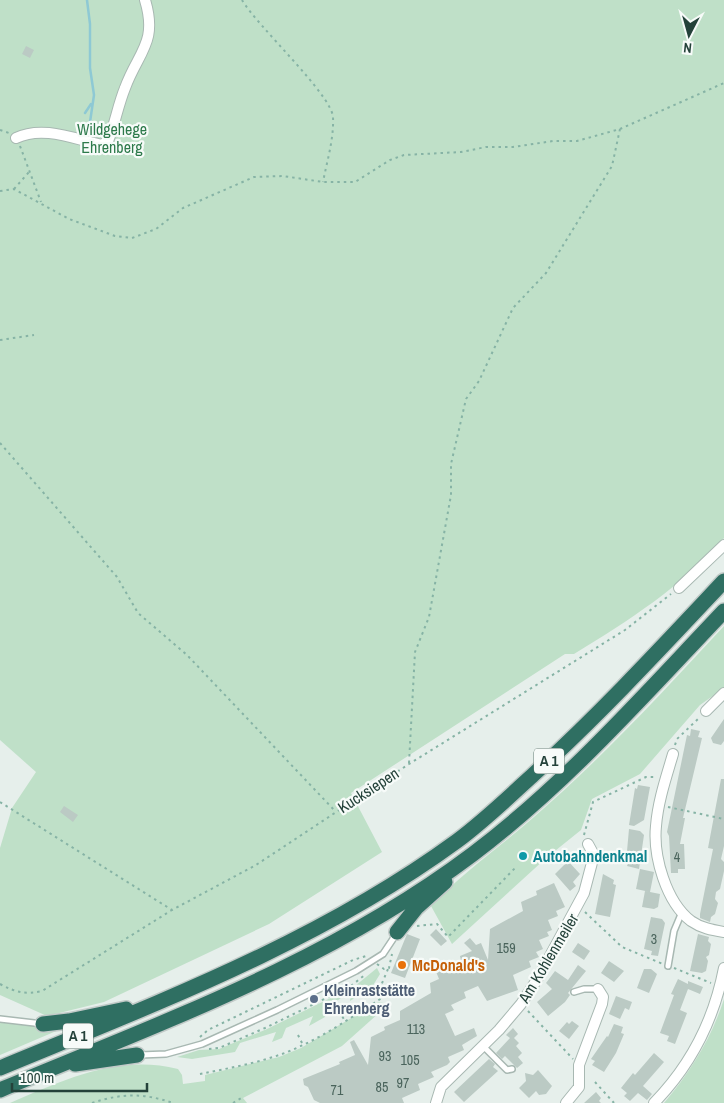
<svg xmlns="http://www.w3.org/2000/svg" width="724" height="1103" font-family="'Archivo Narrow',sans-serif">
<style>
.green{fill:#bfe0c8}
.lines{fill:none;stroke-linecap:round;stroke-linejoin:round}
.stream{stroke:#8ec9d4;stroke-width:2.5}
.building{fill:#bbcac4}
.lane-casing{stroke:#a8b8b2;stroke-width:8}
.street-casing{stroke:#a8b8b2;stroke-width:12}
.highway-casing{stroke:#c2cac8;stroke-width:18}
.path{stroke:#86b3a5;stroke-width:2;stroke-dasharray:2.5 4;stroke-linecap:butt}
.lane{stroke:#fff;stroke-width:5}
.street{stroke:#fff;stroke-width:10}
.highway{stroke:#2f6f62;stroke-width:15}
.culture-dot{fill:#0f9aa8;stroke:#f7fbf9;stroke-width:2}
.food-dot{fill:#e8710a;stroke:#f7fbf9;stroke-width:2}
.service-dot{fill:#5c6f8a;stroke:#f7fbf9;stroke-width:2}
.labels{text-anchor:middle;stroke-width:4.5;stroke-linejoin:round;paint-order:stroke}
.number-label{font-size:14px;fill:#4a645c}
.shield{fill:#f7fbf9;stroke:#637a73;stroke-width:1}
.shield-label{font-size:15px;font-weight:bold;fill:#24423a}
.park-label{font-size:16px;fill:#2d7a4b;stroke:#f7fbf9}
.street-label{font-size:16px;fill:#24423a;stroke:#f7fbf9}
.culture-label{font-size:16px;font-weight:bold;fill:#0d838f;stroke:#f7fbf9;text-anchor:start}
.food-label{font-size:16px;font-weight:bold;fill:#c56008;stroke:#f7fbf9;text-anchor:start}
.service-label{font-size:16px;font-weight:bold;fill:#4e5e75;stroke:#f7fbf9;text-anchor:start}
</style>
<rect width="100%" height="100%" fill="#e6efeb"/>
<path class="green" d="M0 0H724V538C683 586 628 621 574 654H565L351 793 382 852 269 924 104 1002 47 1016 0 995V848L12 808 36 772 0 740Z
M724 626V688L700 705 640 774 592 799 581 830 545 859 452 944 431 906C462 873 500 847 534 817 602 758 663 692 724 626Z
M377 968 380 974 372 987 350 1001 351 992 327 1007 325 1017 309 1026 313 1016 286 1028 282 1038 272 1042 276 1032 240 1043 235 1052 192 1059 177 1057 199 1050 219 1049 267 1029 355 986Z
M724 999V1103H664C691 1071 711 1039 724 999Z
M378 1002 389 1004 342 1046 243 1098 247 1103H10C64 1080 118 1054 178 1069L182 1075 183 1084 205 1081V1075L279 1057 301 1048Z
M0 1022 61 1029 0 1055Z"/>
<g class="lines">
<path class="stream" d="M87 0 90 24V68L94 95 90 122
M85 113 91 104"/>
</g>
<path class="building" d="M26 46 34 50 30 58 22 54Z
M724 719V741L721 745 713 743 711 738Z
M691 729 700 731 698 737 702 738 683 818H685L680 844H684L685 869H678V873H671L669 836 667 832 687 735 690 736Z
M721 779H724V846L721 859 724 862V871L720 889 716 892 715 899 718 903 715 914 711 917 710 922 700 918V914L713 849 708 848Z
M638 785 650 787 644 820 634 826 629 825 635 788 637 789Z
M64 806 78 815 73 822 60 812Z
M629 829 640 831 644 835 639 869 627 866 628 863 626 862Z
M568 861 580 874 573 882 576 886 570 891 555 874Z
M640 869 654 872 650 892 636 889Z
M603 874 614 880 613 884 616 885 610 917 595 914Z
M554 883 565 907 556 911 558 916 548 920 552 930 547 932 549 936 539 940 543 949 536 952 539 957 529 961 531 967 513 975 518 990 487 1001 478 986 464 992 466 998 451 1005 454 1010 445 1014 455 1036 474 1028 477 1036 462 1045 464 1050 448 1057 450 1062 447 1065 431 1072 434 1077 418 1084 420 1090 402 1098 404 1103H320L314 1100 308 1087 304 1085 303 1079 340 1064 339 1062 355 1055 350 1042 354 1040 368 1065 371 1037 385 1030 384 1027 400 1020V1011L431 993 430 983 439 979 435 969 441 966 444 971 462 966 460 956 472 951 464 943 470 938 476 945 481 943 488 960 490 929 523 911 521 902 537 895 536 891Z
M645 891 660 894 658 907 654 909 642 907Z
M651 917 662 919 665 923 658 956 651 955 652 951 644 949Z
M436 929 447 941 441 946 430 935Z
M407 934 420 939 405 978 391 973Z
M698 934 709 937 708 941 711 944 709 955 706 957 708 961 706 971 702 973 690 971Z
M578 943 590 951 584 960 572 952Z
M609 961 624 971 614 982 601 973Z
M578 965 586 971 568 993 570 995 565 1002 548 1016 537 1002 552 989 546 983 555 971 568 980Z
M644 969H651L657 974 649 993 637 988Z
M678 979 688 984V981L703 987 700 994 688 989 680 1010 687 1013 675 1044 667 1041 669 1036 660 1033 674 995 671 994Z
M616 996 632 1002 629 1010 625 1008 620 1019 609 1014Z
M572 1021 579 1026 569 1039 559 1031 567 1022 569 1024Z
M614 1024 623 1027 621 1033 624 1034 616 1053 604 1072 592 1065 595 1061 591 1059 607 1036 608 1037Z
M513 1028 518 1034 514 1038 519 1043 516 1046 522 1053 518 1057 523 1063 517 1068 505 1056 502 1059 496 1053 510 1038 506 1035Z
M654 1053 664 1062 643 1086 652 1094 647 1100 638 1093 630 1101 624 1096 627 1093 621 1088 633 1073 635 1075Z
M489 1059 495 1064 493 1067 498 1071 464 1102 454 1092Z
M538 1070 552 1086 546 1094 539 1095 536 1091 529 1098 519 1088 526 1081 525 1073 533 1075Z
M596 1092 601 1098 599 1101 601 1103H584Z"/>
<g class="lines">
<defs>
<path id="lane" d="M668 966 674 931 682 912
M574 992 584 989H598
M0 1019 43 1024
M483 1046 507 1070 512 1069
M140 1055 166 1054 202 1044 277 1010 356 971 383 954 397 933"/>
<path id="street" d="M16 138C43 125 74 139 102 145L108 141C115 124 118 105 125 88 138 52 158 43 145 0
M679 588 724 545
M706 711 724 693
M673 754C666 778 658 801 656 826 653 856 666 902 691 921 701 928 712 930 724 932
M436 1103 441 1087 499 1030 521 1004 538 978 584 893 594 855 588 844
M566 1103 579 1087V1065L602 1004 603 997 598 989
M654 1103C691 1065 714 1020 724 968"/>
<path id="highway" d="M397 932 416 908 445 882
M43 1024 69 1021 126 1009
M75 1064 137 1055
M0 1068C157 1003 319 942 457 841 484 821 509 797 534 774 601 713 662 647 724 581
M0 1090C163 1022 331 961 473 854 567 783 644 695 724 611"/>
</defs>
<use href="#lane" class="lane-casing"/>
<use href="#street" class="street-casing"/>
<use href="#highway" class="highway-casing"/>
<path class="path" d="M242 0C258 27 331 94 333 117 334 139 327 161 323 182
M0 130 9 133
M20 146 41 202
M14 189 29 172
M0 191 14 189 69 219 115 236 132 238 156 229 183 208 254 177 283 176 323 182H355L390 160 404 155 461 152 486 147H513L553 141H577L620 129 724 83
M0 340 34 335
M0 443 117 577 138 613 187 655 336 812
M675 745 677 739 700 717
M409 763 415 652 429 617 451 495V464L466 399 479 381 513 308 546 273 612 166 620 129
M0 802 172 910 256 865 409 764 625 630 671 594
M668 807 724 819
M584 835 593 802 646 777H656
M585 912 622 947 663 964
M417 926 437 924 448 937 517 866
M377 964 384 969 389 968 392 954
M674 968 711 983
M0 984C15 992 25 995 42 991L172 910
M339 1011 345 1021
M528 1011 573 1059
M298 1035 303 1045
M200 1037 208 1030 353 960 366 956
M209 1049 219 1048 265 1028 351 986 366 974
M200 1074C234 1067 271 1061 303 1045 331 1032 356 1014 382 998L380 988 388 969
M595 1082 614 1103
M92 1103C122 1093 144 1093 173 1103
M233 1103 243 1097"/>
<use href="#lane" class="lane"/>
<use href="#street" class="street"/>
<use href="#highway" class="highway"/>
</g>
<circle class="culture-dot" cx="523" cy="856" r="5"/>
<circle class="food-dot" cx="402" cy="965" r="5"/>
<circle class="service-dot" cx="314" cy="999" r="5"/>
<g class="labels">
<g class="number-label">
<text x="677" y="862">4</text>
<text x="654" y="944">3</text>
<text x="506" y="953">159</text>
<text x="416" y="1034">113</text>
<text x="385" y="1061">93</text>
<text x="410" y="1065">105</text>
<text x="403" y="1088">97</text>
<text x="382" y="1092">85</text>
<text x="337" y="1095">71</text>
</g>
<g class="shield">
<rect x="534" y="748.5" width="30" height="25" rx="4"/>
<rect x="63" y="1023.5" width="30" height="25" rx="4"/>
</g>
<g class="shield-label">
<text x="549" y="766">A 1</text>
<text x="78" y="1041">A 1</text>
</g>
<g class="park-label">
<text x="112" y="135">Wildgehege<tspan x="112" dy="18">Ehrenberg</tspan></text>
</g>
<g class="street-label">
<text transform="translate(368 790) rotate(-33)" y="6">Kucksiepen</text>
<text transform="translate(548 958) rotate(-59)" y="6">Am Kohlenmeiler</text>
</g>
<g class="culture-label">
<text x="533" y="862">Autobahndenkmal</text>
</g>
<g class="food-label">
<text x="412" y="971">McDonald's</text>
</g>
<g class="service-label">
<text x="324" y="996">Kleinraststätte<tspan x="324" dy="18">Ehrenberg</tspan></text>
</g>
</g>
<g transform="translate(689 35) rotate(186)" stroke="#f7fbf9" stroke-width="4" paint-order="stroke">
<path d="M0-4L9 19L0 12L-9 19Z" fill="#24423a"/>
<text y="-8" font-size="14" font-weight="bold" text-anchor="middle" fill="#24423a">N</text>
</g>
<path d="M12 1083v8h135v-8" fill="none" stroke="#24423a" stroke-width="2.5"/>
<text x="20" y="1083" font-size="15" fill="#24423a" stroke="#f7fbf9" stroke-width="4" paint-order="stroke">100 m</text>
</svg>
